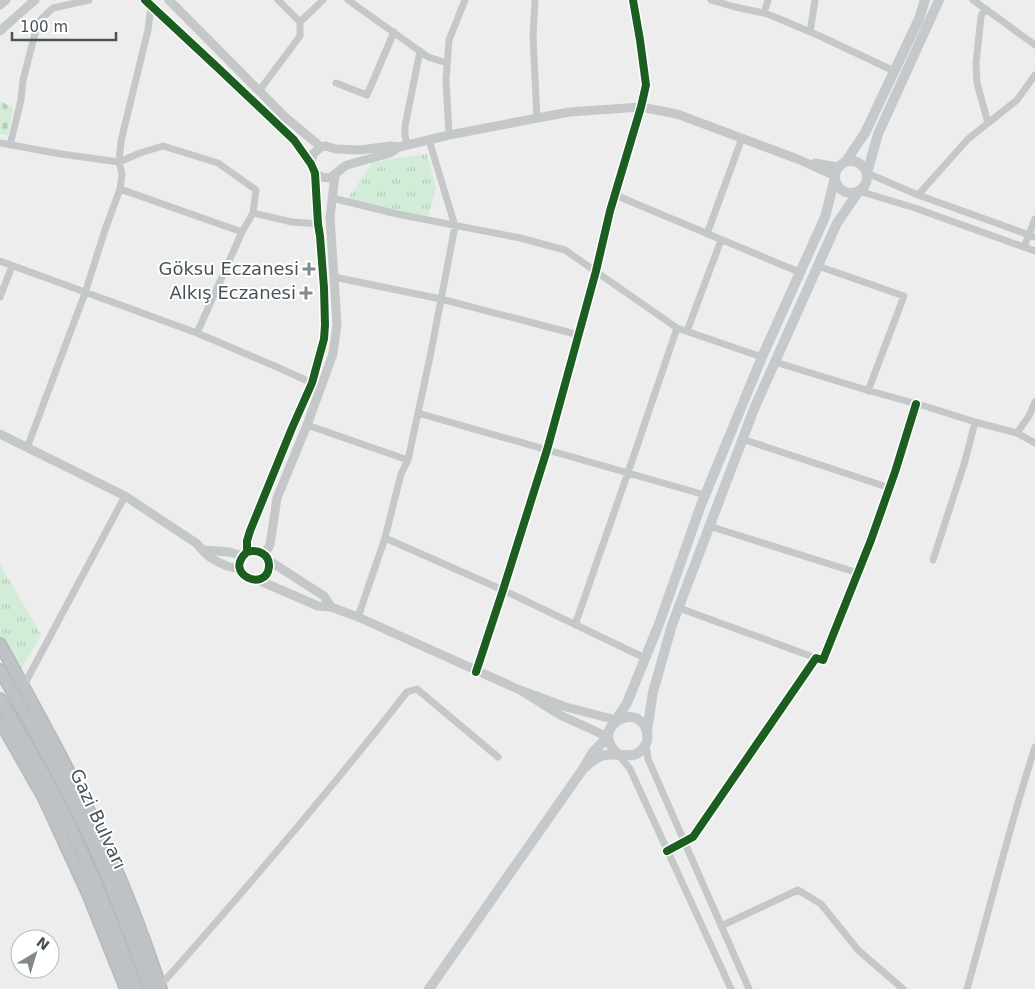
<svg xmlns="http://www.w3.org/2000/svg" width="1035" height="989" font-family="'DejaVu Sans',sans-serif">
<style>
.grass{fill:url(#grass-tufts)}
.cemetery{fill:url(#cemetery-stones)}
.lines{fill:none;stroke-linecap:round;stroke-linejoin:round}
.trunk-casing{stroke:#b3b9bc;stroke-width:14}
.minor{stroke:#c5c8c9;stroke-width:7}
.tertiary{stroke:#c5c8c9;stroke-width:9}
.secondary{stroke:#c5c9cb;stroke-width:10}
.trunk{stroke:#bec2c5;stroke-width:11}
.cycleway-casing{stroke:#fff;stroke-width:11}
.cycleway{stroke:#1b5e20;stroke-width:8}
.poi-dot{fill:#81898d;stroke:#fff;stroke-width:2}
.labels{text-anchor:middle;stroke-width:4;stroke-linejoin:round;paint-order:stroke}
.poi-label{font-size:18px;fill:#465359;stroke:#fff;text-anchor:end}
.street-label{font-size:18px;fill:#465359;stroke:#fff}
</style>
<defs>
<pattern id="grass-tufts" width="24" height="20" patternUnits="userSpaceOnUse" patternTransform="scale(1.25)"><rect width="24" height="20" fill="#d2ecd8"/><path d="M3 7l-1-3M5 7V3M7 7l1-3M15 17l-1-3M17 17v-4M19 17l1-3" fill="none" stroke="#b6ccbc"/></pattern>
<pattern id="cemetery-stones" width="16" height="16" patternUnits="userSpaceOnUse" patternTransform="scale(1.25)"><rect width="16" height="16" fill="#d2ecd8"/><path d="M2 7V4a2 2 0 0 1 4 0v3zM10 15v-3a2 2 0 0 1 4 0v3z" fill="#b6ccbc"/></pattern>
</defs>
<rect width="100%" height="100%" fill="#eeeded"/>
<path class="grass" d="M427 154 436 188 428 217 346 201 373 162Z
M0 564 41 635 18 674 0 642Z"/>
<path class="cemetery" d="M0 101 13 108 8 135 0 134Z"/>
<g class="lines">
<defs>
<path id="trunk" d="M0 644C32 702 64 760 93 819 120 874 142 931 161 989
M0 670C33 728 66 786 94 846 115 893 133 941 149 989
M0 699C20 733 40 767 58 802 88 863 115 925 136 989
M0 721 44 798 88 894 126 989"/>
</defs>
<use href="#trunk" class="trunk-casing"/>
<path class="minor" d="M278 0 300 22
M348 0 428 57 447 63
M535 0 533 37 537 118
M711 0 735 7 764 13 775 17 822 37 894 71
M973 0 1035 45
M986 9 982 14 981 17 976 63 977 83 988 123
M764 13 768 0
M810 32 815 0
M336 83 367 95 394 32
M259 91 300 36V22L323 0
M449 135 446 80 449 40 465 0
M0 143 61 154 119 162 140 153 163 146 218 163 256 190 253 213
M10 145 21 100 23 80 38 22 53 8 89 0
M407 145 405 135V126L420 51
M867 173 918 195 1035 237
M120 189 242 232
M859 191 915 208 1035 251
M615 195 799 272
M918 195 968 139 1017 100 1035 75
M332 198 397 214 520 238 565 250 677 328 762 357
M707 234 742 138
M1024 247 1035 219
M0 261 197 333 277 367 312 383
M818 266 904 296 868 391
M334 277 441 299 579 335
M0 297 12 266
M687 331 721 240
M197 333 242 232 253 213 292 222 318 224
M775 362 863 389 928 407 975 422 1017 433 1035 443
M418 413 705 495
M307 425 408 460
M1017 433 1029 416 1035 402
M742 439 890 488
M27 448 85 293 105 230 120 189 122 174 119 162 121 141 148 30 151 6
M709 526 858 573
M385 538 503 590 645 658
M933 560 965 461 975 422
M679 608 816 658
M358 617 385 538 401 474 408 460 431 352 455 226 429 140
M575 625 633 458 677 328
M476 672 503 590 547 450 596 271 610 211 641 107 646 85 640 40 633 0
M23 687 125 496
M646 744 648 759 749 989
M618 754 630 769 731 989
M667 851 693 837 816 658 823 660 871 540 895 472 916 404
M721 926 798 890 821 904 858 950 903 989
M160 986C245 890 328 793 407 692L417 689 498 757
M967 989C990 908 1009 827 1035 747"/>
<path class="tertiary" d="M145 0 218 68 294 140 311 164 315 173 318 224 320 236 324 288 325 325 324 339 312 383 292 428 250 531 247 541V552C222 574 266 593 269 567 270 554 258 549 247 552
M169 0 285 117 321 147
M0 5 6 0
M0 31 35 0
M815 163 838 167
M311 164 313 154 321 147 326 146 336 149 360 150 390 146 399 147
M315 173C332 185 334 172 347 165L390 153 399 147 449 135 569 112 641 107 677 114 800 160 835 176
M0 434 125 496 196 543C201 548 206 555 211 558 219 563 231 569 240 568
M204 550 229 552 243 556
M264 555 270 545 277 498 307 425 333 354 337 324 330 217 335 176
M268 560 324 596 331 607
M258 580 318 606 331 607 358 617 520 690
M608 737 560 715 520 690 566 707 616 720"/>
<path class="secondary" d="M835 177a16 16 0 1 1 32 0a16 16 0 1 1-32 0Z
M846 161 865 133 919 19 925 0
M867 173 878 134 939 0
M616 720 627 703 659 624 701 505 762 357 825 217 835 178
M647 731 653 692 672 625 754 409 837 223 859 191
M608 737 593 752 583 769C588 765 595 758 601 756 616 750 634 763 644 747 647 743 648 737 647 732 639 699 587 727 618 754
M429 989 583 769"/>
<use href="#trunk" class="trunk"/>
<defs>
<path id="cycleway" d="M145 0 218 68 294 140 311 164 315 173 318 224 320 236 324 288 325 325 324 339 312 383 292 428 250 531 247 541V552C222 574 266 593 269 567 270 554 258 549 247 552
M476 672 503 590 547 450 596 271 610 211 641 107 646 85 640 40 633 0
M667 851 693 837 816 658 823 660 871 540 895 472 916 404"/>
</defs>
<use href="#cycleway" class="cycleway-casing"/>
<use href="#cycleway" class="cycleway"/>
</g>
<g class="poi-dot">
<path d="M306.5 261.5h5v5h5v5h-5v5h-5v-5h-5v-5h5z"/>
<path d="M303.5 285.5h5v5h5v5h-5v5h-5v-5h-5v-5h5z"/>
</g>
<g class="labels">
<g class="poi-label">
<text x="299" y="275">Göksu Eczanesi</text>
<text x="296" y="299">Alkış Eczanesi</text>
</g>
<g class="street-label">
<text transform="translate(98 819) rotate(65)" y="6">Gazi Bulvarı</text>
</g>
</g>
<g transform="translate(35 954) rotate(38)"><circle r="24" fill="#ffffff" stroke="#b5babd"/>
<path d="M0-4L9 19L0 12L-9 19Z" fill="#81898d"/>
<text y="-8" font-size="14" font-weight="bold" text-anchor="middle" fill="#465359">N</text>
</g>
<path d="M12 32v8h104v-8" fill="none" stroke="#465359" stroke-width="2.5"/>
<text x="20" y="32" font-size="15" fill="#465359" stroke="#ffffff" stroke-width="4" paint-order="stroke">100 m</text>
</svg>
